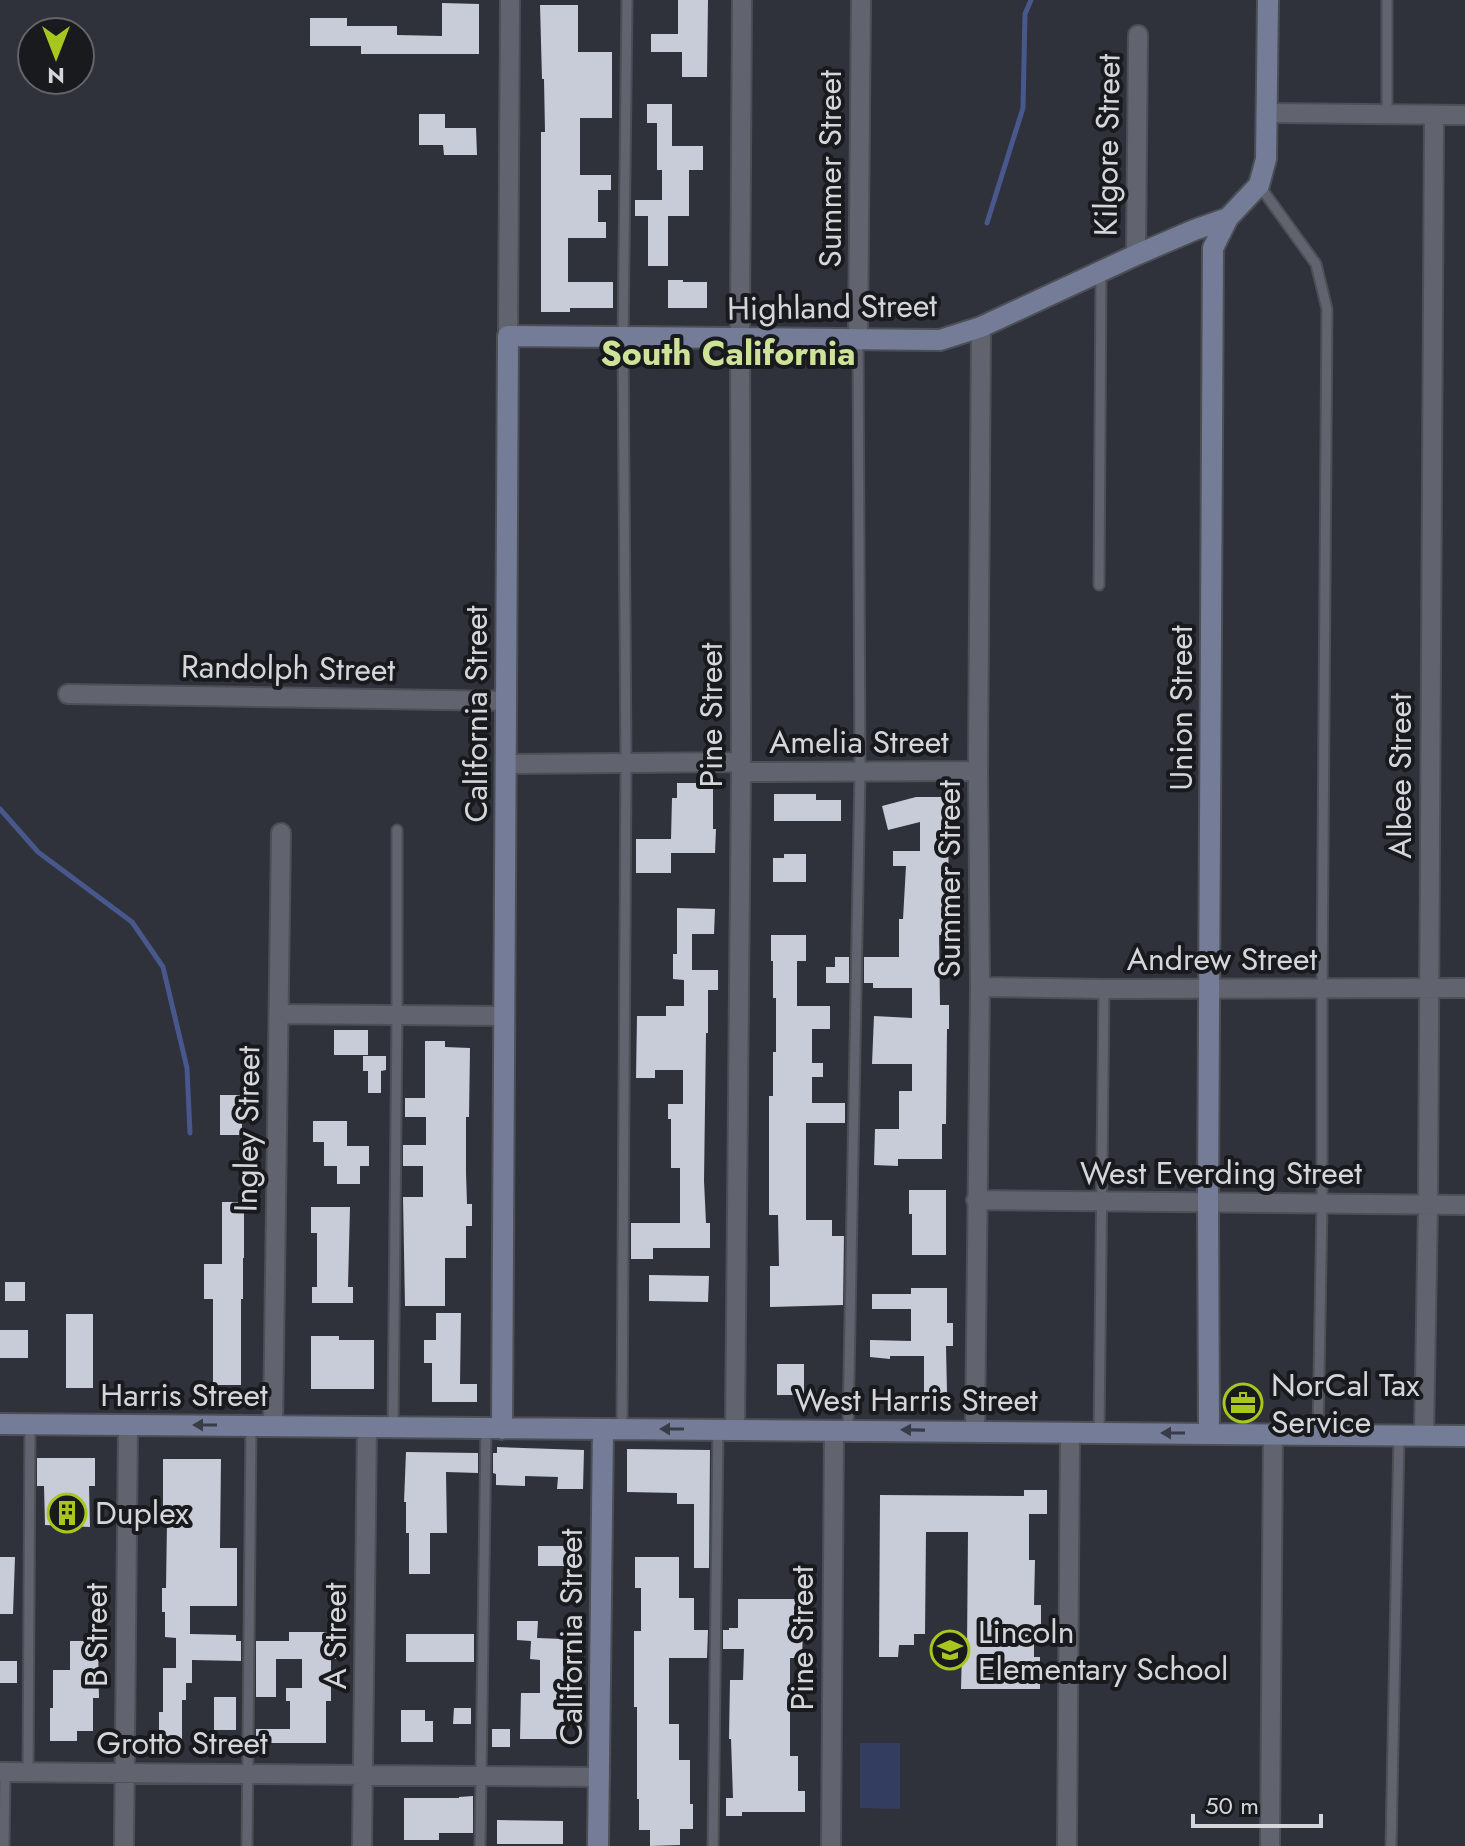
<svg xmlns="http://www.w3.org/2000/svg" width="1465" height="1846" font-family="Jost,sans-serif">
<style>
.green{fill:#333d5f}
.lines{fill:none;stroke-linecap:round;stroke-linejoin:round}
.stream{stroke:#49588c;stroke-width:5}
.building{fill:#c7ccd8}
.lane-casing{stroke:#4c4f56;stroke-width:13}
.street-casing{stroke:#4c4f56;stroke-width:22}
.secondary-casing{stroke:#4c4f56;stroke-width:24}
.lane{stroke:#61646f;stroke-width:9}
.street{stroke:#61646f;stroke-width:18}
.secondary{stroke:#747c97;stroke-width:20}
.oneway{fill:#383c48}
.labels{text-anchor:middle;stroke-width:8;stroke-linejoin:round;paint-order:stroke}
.street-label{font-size:32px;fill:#d4d6dc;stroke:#181a1e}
.poi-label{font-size:32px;fill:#d4d6dc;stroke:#181a1e;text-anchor:start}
.neighbourhood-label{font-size:34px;font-weight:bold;fill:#cee398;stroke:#181a1e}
</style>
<rect width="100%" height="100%" fill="#2f323b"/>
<path class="green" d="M860 1743H900V1809L860 1808Z"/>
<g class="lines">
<path class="stream" d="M987 223 1023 108 1025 14 1031 0
M0 809 38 852 132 922 163 967 187 1068 190 1133"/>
</g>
<path class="building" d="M678 0H708L707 77H682V52H651V34H678Z
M442 3 479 4V54H361V46H310V18H347V26H397V35L442 36Z
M540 5H578V52H612V118H580V175H611V190H598V222H606V238H568V282H613V308H570V312H541V132H545L544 79H542Z
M647 104H672V146H703V170H689V216H668V266H648V216H635V200H662V170H657V123H647Z
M419 114H445V128H476L477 155H444L443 145H419Z
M668 280H683V282H707V308H668Z
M677 783H713V829H716L715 853H671V873H636V839H671L672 798H677Z
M774 794H816V800H841V821H774Z
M916 797H951V820H948L949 903H945V935H939L940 1005H949V1029H947L946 1124H942V1159H898V1166L874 1165 875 1129H899V1091H912V1064H872L874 1016 912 1018V988H873V983H864V957H899V919H903L906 866H893V851H920V822L888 830 882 806Z
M784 854H806V882H773V858H784Z
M677 908 715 909 714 934H692V970H718V990H708V1033H706L704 1181 706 1223H710V1248H653V1259H631V1223H680V1168H671V1119H668V1104H683V1070H655V1078H636L637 1016H666V1006H684V980L673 979V954H677Z
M771 935H806V961H797V1006H830V1029H812V1063H823V1077H812V1103H845V1123H806V1220H832V1236H844L843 1305 770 1307V1266H779L778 1215H769V1096H773V1052H776V998H773V961H771Z
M835 957H849V983H826V967H835Z
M334 1030H368V1055H334Z
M425 1041H445V1047L470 1048 469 1117H466V1173L467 1204H472V1226H466V1258H445V1306H405L403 1197H423V1166H403V1145H426V1117H405V1098H425Z
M363 1056H386V1070L381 1071V1093H368V1071H363Z
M220 1095H242V1135H220Z
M313 1121H347V1146H369V1166H360V1184H337V1166H324V1142H313Z
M909 1190H946V1255H912V1214H909Z
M222 1202H244V1258H243V1299H241V1385H213V1299H204V1264H222Z
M311 1207H350L348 1287H353V1303H312V1287H317V1233H311Z
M649 1275 709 1276 708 1302 649 1301Z
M5 1282H25V1301H5Z
M911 1288H947V1323H953V1346H946L947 1393H924V1356H890V1359L870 1357V1340L911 1341V1309H872V1294H911Z
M436 1313H461L460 1384H477V1402H432V1363H424V1340H436Z
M66 1314H93V1388H66Z
M0 1330H28V1358H0Z
M311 1336H339V1340H374V1389H311Z
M777 1364H804V1395H777Z
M497 1447 584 1450 583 1489H557L558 1477 525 1476V1486L496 1485V1474L493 1473V1453H497Z
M627 1449 710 1450 709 1568H694V1504H677V1493L627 1492Z
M406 1452 478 1453V1473L446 1472 447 1533H430V1574H409V1533H406V1502H404Z
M37 1458H95V1486H89L90 1527 45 1525 44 1486H37Z
M163 1459H221L220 1548H237V1606H190V1634L236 1635V1641H241V1661L192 1660V1683H186V1700H182V1743H159V1712H163V1668H176V1638L165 1637V1612H162V1588H166L167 1522H163Z
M1024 1490H1047V1514H1029V1560H1035L1034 1605H1041V1630H1034V1657H1040V1689H961L962 1649H967L968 1532H926L925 1634H914V1645H899L898 1657H879L880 1495 1024 1496Z
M538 1546H580V1566H538Z
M0 1557H15L13 1614H0Z
M635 1557H679V1598H694V1630H708L707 1658H669V1724H679V1760H690V1804H693V1829H680V1845L650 1846V1830H639V1799H637V1707H634V1631H641V1588H635Z
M738 1599H804L802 1658H790V1756H798V1791H805V1812H742V1816H726V1798H733L731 1739H729L730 1680H743L744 1649H723V1630H729V1628H738Z
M517 1621H538L537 1638 563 1639 564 1739H520L521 1693H540V1660L530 1659 531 1641 517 1640Z
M289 1632H336V1659H331V1701H326V1743H270V1745H256V1729H290V1701H286V1688H302V1659H276V1697H256V1641H289Z
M406 1634H474V1662H406Z
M70 1641H98L99 1698H93V1731H77V1741H50V1708H53V1670H70Z
M0 1661H17V1683H0Z
M214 1697H236V1730H214Z
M454 1708H471V1724H453Z
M401 1710H425V1721H433V1742H401Z
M492 1729H510V1747H492Z
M473 1796V1833H439V1840H404V1798H459V1797Z
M497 1820 563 1821V1844H497Z"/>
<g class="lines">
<defs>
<path id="lane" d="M1387 114V0
M1259 185 1316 264 1327 309 1322 988V1203L1318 1434
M1099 585 1101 273
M393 1427 397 1015V830
M622 1429 626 763 623 338 627 0
M848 1430 860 772 858 338
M1099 1432 1104 989
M28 1773 30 1424
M4 1846 5 1772
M247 1846 251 1425
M480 1846 486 1429
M713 1846 718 1429
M1391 1846 1399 1435"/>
<path id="street" d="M1267 113 1465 115
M1136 255 1138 35
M508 336 510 0
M858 338 861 0
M68 694 507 701
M506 764 741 762
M741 772 978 771
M980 987 1104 989 1465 988
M279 1014 504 1016
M976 1200 1465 1205
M273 1426 281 833
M735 1429 741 772 740 318 742 0
M975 1431 980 987 978 771 981 327
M1424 1436 1428 1204 1434 116
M0 1772 600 1777
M124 1846 128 1425
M362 1846 367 1426
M831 1846 834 1430
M1067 1846 1070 1432
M1270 1846 1273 1434"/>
<path id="secondary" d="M0 1424C488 1430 977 1430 1465 1436
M502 1429 508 336 940 340 981 327 1136 255 1194 230 1228 218
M1209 1433 1208 1203 1213 248 1228 218 1259 185 1266 159 1268 0
M598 1846 603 1429"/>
</defs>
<use href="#lane" class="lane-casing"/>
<use href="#street" class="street-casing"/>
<use href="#secondary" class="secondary-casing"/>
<use href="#lane" class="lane"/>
<use href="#street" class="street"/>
<use href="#secondary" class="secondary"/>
</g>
<defs><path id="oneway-solid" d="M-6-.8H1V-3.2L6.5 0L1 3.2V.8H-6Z" transform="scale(2)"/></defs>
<g class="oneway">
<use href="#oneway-solid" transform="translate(205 1425) rotate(-180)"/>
<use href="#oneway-solid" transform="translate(672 1429) rotate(180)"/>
<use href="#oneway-solid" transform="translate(913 1430) rotate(-179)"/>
<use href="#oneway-solid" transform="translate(1173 1433) rotate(-180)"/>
</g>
<defs>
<symbol id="office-ring" viewBox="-11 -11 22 22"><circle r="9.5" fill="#181a1e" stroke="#a8c71e" stroke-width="1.5"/><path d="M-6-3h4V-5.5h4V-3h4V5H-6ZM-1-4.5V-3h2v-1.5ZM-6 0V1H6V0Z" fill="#a8c71e"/></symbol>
<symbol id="building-ring" viewBox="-11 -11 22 22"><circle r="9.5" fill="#181a1e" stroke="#a8c71e" stroke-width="1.5"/><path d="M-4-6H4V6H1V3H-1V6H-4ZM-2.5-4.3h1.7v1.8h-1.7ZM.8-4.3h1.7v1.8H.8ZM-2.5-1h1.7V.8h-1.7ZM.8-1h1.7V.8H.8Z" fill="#a8c71e"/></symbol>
<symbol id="school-ring" viewBox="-11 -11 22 22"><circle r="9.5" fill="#181a1e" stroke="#a8c71e" stroke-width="1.5"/><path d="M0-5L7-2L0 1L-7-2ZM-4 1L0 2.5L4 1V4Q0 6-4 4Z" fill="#a8c71e"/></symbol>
</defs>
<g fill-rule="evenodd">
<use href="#office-ring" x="1221" y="1381" width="44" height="44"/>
<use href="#building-ring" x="45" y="1491" width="44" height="44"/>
<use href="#school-ring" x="928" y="1628" width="44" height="44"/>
</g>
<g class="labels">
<g class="street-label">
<text transform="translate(1107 145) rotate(-89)" y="11">Kilgore Street</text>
<text transform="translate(830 169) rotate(-90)" y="11">Summer Street</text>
<text transform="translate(832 307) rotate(-1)" y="11">Highland Street</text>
<text transform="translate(288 668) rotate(1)" y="11">Randolph Street</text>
<text transform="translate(1181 708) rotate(-90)" y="11">Union Street</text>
<text transform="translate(476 714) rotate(-90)" y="11">California Street</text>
<text transform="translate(711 715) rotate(-90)" y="11">Pine Street</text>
<text x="859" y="753">Amelia Street</text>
<text transform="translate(1400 776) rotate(-90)" y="11">Albee Street</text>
<text transform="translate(949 879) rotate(-90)" y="11">Summer Street</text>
<text x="1222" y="970">Andrew Street</text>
<text transform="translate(247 1129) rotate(-89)" y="11">Ingley Street</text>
<text x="1221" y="1184">West Everding Street</text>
<text x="184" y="1406">Harris Street</text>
<text x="916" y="1411">West Harris Street</text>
<text transform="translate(96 1635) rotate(-90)" y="11">B Street</text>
<text transform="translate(335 1636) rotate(-90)" y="11">A Street</text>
<text transform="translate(571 1637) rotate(-90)" y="11">California Street</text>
<text transform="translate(802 1638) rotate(-90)" y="11">Pine Street</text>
<text x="182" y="1754">Grotto Street</text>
</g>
<g class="poi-label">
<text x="1271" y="1396">NorCal Tax<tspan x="1271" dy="37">Service</tspan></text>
<text x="95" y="1524">Duplex</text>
<text x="978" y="1643">Lincoln<tspan x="978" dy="37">Elementary School</tspan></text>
</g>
<g class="neighbourhood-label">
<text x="728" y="365">South California</text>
</g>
</g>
<g transform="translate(56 56) rotate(180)"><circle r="38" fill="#181a1e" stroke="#63656a" stroke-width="2"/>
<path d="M0-6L14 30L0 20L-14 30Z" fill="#a8c71e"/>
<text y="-12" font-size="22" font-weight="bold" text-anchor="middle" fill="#d4d6dc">N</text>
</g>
<path d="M1193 1814v12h128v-12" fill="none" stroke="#d4d6dc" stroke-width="4"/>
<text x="1205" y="1814" font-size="24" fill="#d4d6dc" stroke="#181a1e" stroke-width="6" paint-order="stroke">50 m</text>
</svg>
